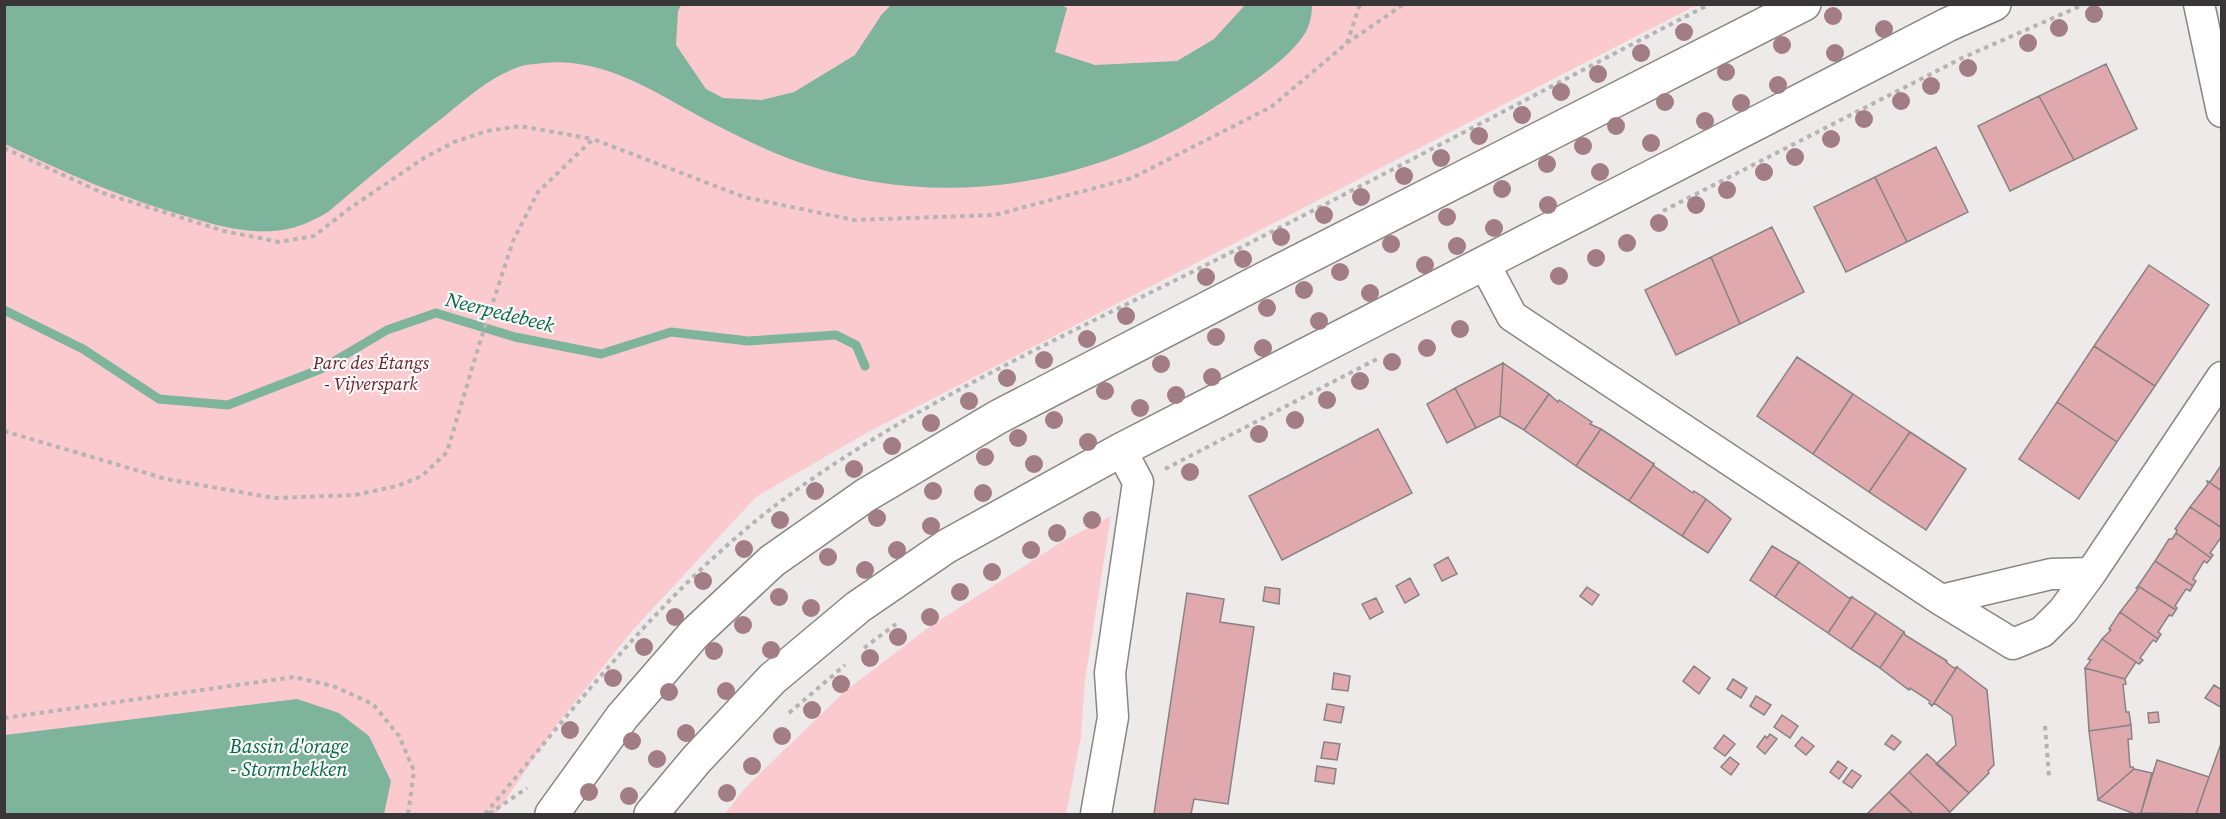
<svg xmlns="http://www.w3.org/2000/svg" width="2226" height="819" font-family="'Source Serif 4',serif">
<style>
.green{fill:#facacf}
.water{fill:#7fb49c}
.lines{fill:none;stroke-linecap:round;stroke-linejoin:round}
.stream{stroke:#7fb49c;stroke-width:9}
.building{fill:#e0a9ae;stroke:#878384;stroke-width:1.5}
.street-casing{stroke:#888585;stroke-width:33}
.primary-casing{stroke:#888585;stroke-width:36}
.path{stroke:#b6b3b3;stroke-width:4;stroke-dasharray:4.5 4.5;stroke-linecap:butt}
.street{stroke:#fff;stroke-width:30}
.primary{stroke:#fff;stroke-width:33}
.tree{fill:#a37d84}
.labels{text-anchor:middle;stroke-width:4.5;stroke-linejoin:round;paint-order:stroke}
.park-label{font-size:18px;font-style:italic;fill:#652330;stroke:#fbf7f7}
.water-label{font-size:20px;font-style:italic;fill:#01684a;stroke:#fbf7f7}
</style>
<rect width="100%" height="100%" fill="#eeeaea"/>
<path class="green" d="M5 5H1697L868 432 756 497 632 631 558 723 496 814H5Z
M1111 516 1085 680 1081 737 1066 814H725L745 788 844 692 929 627 1063 541Z"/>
<path class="water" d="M4 5H681L678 11 676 45 706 89 723 98 762 100 794 92 855 55 882 14 891 5H1062L1067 8 1055 52 1095 65 1177 61 1214 39 1245 5H1312C1312 12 1311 20 1308 27 1297 56 1237 93 1210 110 1090 186 940 211 804 164 774 154 745 140 716 125 663 98 607 56 544 63 535 64 524 64 516 68 489 78 468 97 446 115 406 146 367 179 328 212 311 222 293 230 273 231 245 233 218 226 192 218 127 200 65 173 5 144Z
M297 699 339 713 369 736 391 781 384 814H5V735Z"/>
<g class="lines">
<path class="stream" d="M4 310 83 349 159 399 228 405 321 369 387 330 436 313 515 337 601 354 671 332 748 341 836 335 856 345 865 366"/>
</g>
<path class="building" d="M2106 64 2137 129 2074 160 2039 96Z
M2039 96 2074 160 2010 191 1978 126Z
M1936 147 1968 212 1907 242 1875 177Z
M1875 177 1907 242 1846 272 1814 207Z
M1772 227 1804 292 1740 324 1711 257Z
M1711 257 1740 324 1676 355 1645 290Z
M2149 265 2209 305 2155 386 2094 346Z
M2094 346 2155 386 2117 442 2057 402Z
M1797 357 1853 394 1813 454 1757 416Z
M1503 363 1549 394 1524 430 1500 416Z
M1503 363 1500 416 1476 428 1455 388Z
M1455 388 1476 428 1447 443 1427 404Z
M1549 394 1558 402 1559 400 1592 422 1590 424 1601 429 1576 466 1524 430Z
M1853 394 1910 432 1869 492 1813 454Z
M2057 402 2117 442 2079 499 2019 459Z
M1378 429 1412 493 1282 560 1249 496Z
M1601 429 1654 464 1629 501 1576 466Z
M1910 432 1966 469 1926 530 1869 492Z
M1654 464V466L1693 493 1694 491 1706 499 1682 536 1629 501Z
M2222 464V491L2207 481 2210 482Z
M2207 481 2222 491V528L2190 507 2208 484Z
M1706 499 1731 519 1708 553 1682 536Z
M2190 507 2222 528V536L2210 553 2213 555 2211 558 2176 533 2177 530 2175 529Z
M2176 533 2211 558 2207 563 2204 561 2193 579 2196 581 2193 586 2155 561 2169 539H2172Z
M1772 546 1799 562 1775 597 1750 580Z
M1448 557 1457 574 1442 581 1434 565Z
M2155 561 2193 586 2190 591 2186 589 2175 606 2177 608 2176 610 2138 586Z
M1799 562 1849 598 1852 597 1828 633 1775 597Z
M1410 578 1419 595 1405 603 1396 586Z
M2138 586 2176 610 2172 616 2169 615 2158 632 2161 634 2158 639 2120 612 2138 589 2136 588Z
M1265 587 1280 589 1279 604 1263 601Z
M1587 587 1599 595 1592 605 1580 596Z
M1187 593 1224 599 1220 622 1254 627 1228 804 1194 799 1191 814H1154Z
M1852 597 1876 613 1851 649 1828 633Z
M1376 598 1383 612 1370 619 1362 604Z
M2120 612 2158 639 2156 642 2153 640 2140 658 2143 660 2139 664 2102 639 2111 630 2109 629Z
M1876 613 1904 632 1880 668 1851 649Z
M1904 632 1905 635 1947 661 1946 662 1954 668 1957 667 1932 706 1929 703 1930 701 1910 688 1909 690 1880 668Z
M2102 639 2136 662 2125 679 2085 668 2091 660 2088 659Z
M1694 666 1710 678 1699 694 1683 681Z
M1957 667 1987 690 1994 765 1988 771 1989 773 1969 793 1936 764 1956 745 1952 716 1934 703Z
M2085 668 2125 679 2126 684 2123 685 2126 712H2129L2131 725 2089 731Z
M1334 673 1350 676 1348 691 1332 689Z
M1733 679 1747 688 1741 698 1727 689Z
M2214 685 2222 690V708L2205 698Z
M1756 696 1771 705 1764 715 1750 706Z
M1327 704 1344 707 1341 723 1324 720Z
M2158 712 2159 722 2149 723 2148 713Z
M1782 715 1798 726 1790 738 1774 727Z
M2131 725 2132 739H2128L2130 767H2133L2134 769 2098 800 2089 731Z
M1770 734 1777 739 1765 754 1757 747 1765 736 1767 738Z
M1724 735 1735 744 1725 756 1714 748Z
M1892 735 1901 742 1894 750 1885 744Z
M1802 737 1814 746 1806 755 1795 746Z
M2222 741V814H2196L2209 777Z
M1324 742 1340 744 1337 760 1321 758Z
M1927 754 1969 793 1950 812 1909 772Z
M1730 757 1739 764 1731 775 1721 767Z
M2157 760 2209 777 2196 814 2141 813Z
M1838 761 1847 768 1839 779 1830 772Z
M1317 766 1336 769 1334 784 1315 781Z
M2134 769 2152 773 2141 813 2135 814 2098 800Z
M1852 770 1861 776 1852 788 1843 782Z
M1909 772 1950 812 1948 814H1913L1889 792Z
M1889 792 1899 802 1913 814H1867Z"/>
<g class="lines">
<defs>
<path id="street" d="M2199 4 2222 112
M1484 263 1512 316 1941 600 2013 644 2042 632 2063 611 2091 573 2222 377
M1941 600 2051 574 2091 573
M1096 814 1113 717 1110 673 1138 482 1121 450"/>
<path id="primary" d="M552 814 622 717 694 634 772 561 866 495 998 417 1270 276 1804 4
M651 814 697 759 772 679 858 607 947 546 1121 450 1947 25 1994 4"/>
</defs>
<use href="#street" class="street-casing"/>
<use href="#primary" class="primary-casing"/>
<path class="path" d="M1347 43 1404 4
M4 148 103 193 224 231 279 242 314 236 350 208 424 158 454 142 487 131 520 126 593 139
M1663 211 1962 58 2085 4
M4 431 166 479 274 498 355 495 397 486 422 476 447 452 479 345 513 241 538 192 593 139 744 197 854 220 995 215 1132 178 1271 107 1347 43 1360 4
M1165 469 1377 359
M864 648 896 624
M789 713 845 665
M4 718 294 677 333 686 373 704 399 736 414 771 408 814
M2045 726 2049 776
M485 814C579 703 669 583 788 496 914 404 1066 335 1206 265 1375 180 1541 91 1710 4
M489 814 527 788"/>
<use href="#street" class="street"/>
<use href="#primary" class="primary"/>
</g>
<g class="tree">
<circle cx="2094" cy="14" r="9"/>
<circle cx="1833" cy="16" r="9"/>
<circle cx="2059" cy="28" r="9"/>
<circle cx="1884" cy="29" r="9"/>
<circle cx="1684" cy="32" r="9"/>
<circle cx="2028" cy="43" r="9"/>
<circle cx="1782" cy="45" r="9"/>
<circle cx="1641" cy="53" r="9"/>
<circle cx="1835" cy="53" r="9"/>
<circle cx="1968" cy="68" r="9"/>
<circle cx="1726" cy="72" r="9"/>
<circle cx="1598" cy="74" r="9"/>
<circle cx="1778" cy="85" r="9"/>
<circle cx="1931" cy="86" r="9"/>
<circle cx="1561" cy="92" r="9"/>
<circle cx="1901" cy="101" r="9"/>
<circle cx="1665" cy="102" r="9"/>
<circle cx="1741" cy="103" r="9"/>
<circle cx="1522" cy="115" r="9"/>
<circle cx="1864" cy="119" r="9"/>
<circle cx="1705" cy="121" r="9"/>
<circle cx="1616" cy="126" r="9"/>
<circle cx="1479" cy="136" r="9"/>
<circle cx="1831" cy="139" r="9"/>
<circle cx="1651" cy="143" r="9"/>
<circle cx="1583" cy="146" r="9"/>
<circle cx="1795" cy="157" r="9"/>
<circle cx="1441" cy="158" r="9"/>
<circle cx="1547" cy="164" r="9"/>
<circle cx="1600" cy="172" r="9"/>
<circle cx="1764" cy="172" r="9"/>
<circle cx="1404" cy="176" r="9"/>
<circle cx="1502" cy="189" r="9"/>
<circle cx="1727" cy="190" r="9"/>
<circle cx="1361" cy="197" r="9"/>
<circle cx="1548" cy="205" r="9"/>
<circle cx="1696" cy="205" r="9"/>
<circle cx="1324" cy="215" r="9"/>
<circle cx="1447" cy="217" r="9"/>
<circle cx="1659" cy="223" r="9"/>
<circle cx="1494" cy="228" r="9"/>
<circle cx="1281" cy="237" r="9"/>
<circle cx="1627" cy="243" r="9"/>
<circle cx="1391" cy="244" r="9"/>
<circle cx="1457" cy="246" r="9"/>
<circle cx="1596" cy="258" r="9"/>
<circle cx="1243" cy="259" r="9"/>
<circle cx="1425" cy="265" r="9"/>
<circle cx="1340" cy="272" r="9"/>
<circle cx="1559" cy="276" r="9"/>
<circle cx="1206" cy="277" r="9"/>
<circle cx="1304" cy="290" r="9"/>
<circle cx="1370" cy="293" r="9"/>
<circle cx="1267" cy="308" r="9"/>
<circle cx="1126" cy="316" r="9"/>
<circle cx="1319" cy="321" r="9"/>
<circle cx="1460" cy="329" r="9"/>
<circle cx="1216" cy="337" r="9"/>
<circle cx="1087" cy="339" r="9"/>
<circle cx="1263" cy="348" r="9"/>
<circle cx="1427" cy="348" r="9"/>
<circle cx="1044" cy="360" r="9"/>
<circle cx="1392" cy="362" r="9"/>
<circle cx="1161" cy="364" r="9"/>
<circle cx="1212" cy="377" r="9"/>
<circle cx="1007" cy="378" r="9"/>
<circle cx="1360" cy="381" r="9"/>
<circle cx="1105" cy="391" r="9"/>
<circle cx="1176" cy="395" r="9"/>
<circle cx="1327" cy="400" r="9"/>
<circle cx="969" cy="401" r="9"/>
<circle cx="1140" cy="408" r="9"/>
<circle cx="1054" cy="420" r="9"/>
<circle cx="1295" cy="420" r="9"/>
<circle cx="931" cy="423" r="9"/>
<circle cx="1259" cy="434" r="9"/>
<circle cx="1018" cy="438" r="9"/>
<circle cx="1088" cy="442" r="9"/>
<circle cx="892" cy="446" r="9"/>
<circle cx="985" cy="457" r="9"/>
<circle cx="1034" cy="464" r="9"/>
<circle cx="854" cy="469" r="9"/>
<circle cx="1190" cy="472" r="9"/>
<circle cx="815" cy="491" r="9"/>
<circle cx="933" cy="491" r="9"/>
<circle cx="983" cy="493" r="9"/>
<circle cx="877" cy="518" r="9"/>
<circle cx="780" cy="520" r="9"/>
<circle cx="1092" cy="520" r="9"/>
<circle cx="931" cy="526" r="9"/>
<circle cx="1057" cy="533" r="9"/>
<circle cx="744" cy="549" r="9"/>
<circle cx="897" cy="550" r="9"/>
<circle cx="1031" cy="550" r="9"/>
<circle cx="828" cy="557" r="9"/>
<circle cx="865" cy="570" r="9"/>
<circle cx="992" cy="572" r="9"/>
<circle cx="703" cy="581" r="9"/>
<circle cx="960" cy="592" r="9"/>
<circle cx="779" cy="597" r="9"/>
<circle cx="811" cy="608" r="9"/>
<circle cx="675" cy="617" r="9"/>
<circle cx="930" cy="617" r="9"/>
<circle cx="743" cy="625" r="9"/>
<circle cx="898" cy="637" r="9"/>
<circle cx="644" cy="647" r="9"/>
<circle cx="771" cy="650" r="9"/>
<circle cx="714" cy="651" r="9"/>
<circle cx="870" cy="658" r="9"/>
<circle cx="613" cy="678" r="9"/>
<circle cx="841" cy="684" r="9"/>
<circle cx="726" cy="691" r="9"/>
<circle cx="669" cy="692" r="9"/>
<circle cx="812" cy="710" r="9"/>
<circle cx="570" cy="730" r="9"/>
<circle cx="686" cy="733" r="9"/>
<circle cx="782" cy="736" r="9"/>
<circle cx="632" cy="741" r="9"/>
<circle cx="657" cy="759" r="9"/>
<circle cx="752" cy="766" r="9"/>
<circle cx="589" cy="792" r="9"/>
<circle cx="727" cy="793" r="9"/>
<circle cx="629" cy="796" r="9"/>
</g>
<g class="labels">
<g class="park-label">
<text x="371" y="369">Parc des Étangs<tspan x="371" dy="21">- Vijverspark</tspan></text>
</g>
<g class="water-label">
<text transform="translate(500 312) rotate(14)" y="7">Neerpedebeek</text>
<text x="289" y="753">Bassin d'orage<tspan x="289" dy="23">- Stormbekken</tspan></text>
</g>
</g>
<rect width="2226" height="819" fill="none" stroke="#383637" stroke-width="12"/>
</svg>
